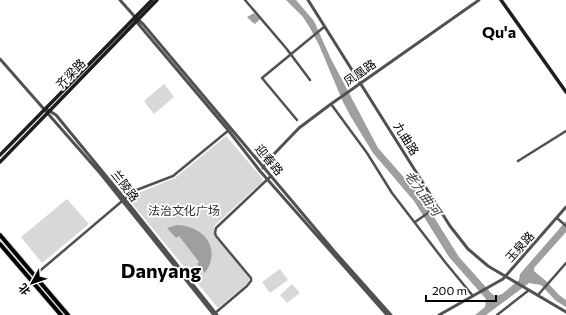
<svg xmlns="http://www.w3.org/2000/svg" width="566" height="315" font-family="Commissioner,'Noto Sans SC',sans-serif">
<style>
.green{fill:#d8d8d8}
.water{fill:#9f9f9f}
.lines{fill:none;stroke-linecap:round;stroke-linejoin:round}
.primary-casing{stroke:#dbdbdb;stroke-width:6}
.minor{stroke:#515151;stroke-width:2.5}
.tertiary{stroke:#515151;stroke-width:3}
.secondary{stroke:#1e1e1e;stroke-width:3.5}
.primary{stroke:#000;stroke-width:4}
.labels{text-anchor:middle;stroke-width:3.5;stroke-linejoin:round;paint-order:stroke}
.street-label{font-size:12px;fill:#000;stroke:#fff}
.park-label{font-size:12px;fill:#2f2f2f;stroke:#fff}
.water-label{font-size:13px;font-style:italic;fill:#404040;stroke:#fff}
.district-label{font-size:16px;font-weight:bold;fill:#000;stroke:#fff}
.town-label{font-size:20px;font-weight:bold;fill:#000;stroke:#fff}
</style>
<rect width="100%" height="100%" fill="#fff"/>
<path class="green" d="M164 84 174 97 154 114 144 101Z
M226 136 263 179 262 182 214 226V233L215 237 249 276V282L218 308 130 201 131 197 136 194 175 178Z
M67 199 89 224 42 263 21 237Z
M280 269 288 280 270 293 262 282Z
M292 284 300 293 287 303 280 295Z"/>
<path class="water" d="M286 0H296L314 21 330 57 378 148 422 198 459 257 492 294 496 296 502 294 519 280 520 274 566 221V232L534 268V271L546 281 559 295 566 300V307L556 301 541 285 529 283 486 315H475L485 307 486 299 449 257 414 201 373 153 351 117 343 102 319 45 310 28 303 17Z
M254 13 260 19 255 24 252 22 247 17Z
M177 225C204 226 222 248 205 273L197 264 199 262 179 236 176 238 167 228Z"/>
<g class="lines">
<defs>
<path id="primary" d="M0 235 68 315
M0 244 61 315"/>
</defs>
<use href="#primary" class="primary-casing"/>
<path class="minor" d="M245 0 286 48 310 80
M331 104 367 153 392 193 445 262 473 296
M297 120 262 78 324 27
M518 161 566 131
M557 218 566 226
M415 222 438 206
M35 275 134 191 173 176 229 130
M538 295 566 263
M214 314 247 286 251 281V278L216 236 215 233 216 228 271 176
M497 315 529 290"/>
<path class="tertiary" d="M120 0 135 17 143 24 334 251 391 315
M308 0 450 226 468 249 488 266 566 312
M135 20 228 130 260 171 387 315
M0 59 100 173 214 315
M48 110 56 115 120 193 217 315
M263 168 275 153 299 128 331 104 479 0
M439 315 503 279 566 207"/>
<path class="secondary" d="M501 0 566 92
M0 155 152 0
M0 162 157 0"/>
<use href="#primary" class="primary"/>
</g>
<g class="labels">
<g class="street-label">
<text transform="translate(360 73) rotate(-35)" y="4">凤凰路</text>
<text transform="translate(71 74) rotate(-46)" y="4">齐梁路</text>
<text transform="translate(406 139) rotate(58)" y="4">九曲路</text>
<text transform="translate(269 160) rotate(50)" y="4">迎春路</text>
<text transform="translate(125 186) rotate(52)" y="4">兰陵路</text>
<text transform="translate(520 247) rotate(-48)" y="4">玉泉路</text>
</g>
<g class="park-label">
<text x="184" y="215">法治文化广场</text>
</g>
<g class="water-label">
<text transform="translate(423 193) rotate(54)" y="5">老九曲河</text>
</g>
<g class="district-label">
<text x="499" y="38">Qu'a</text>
</g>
<g class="town-label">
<text x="161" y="278">Danyang</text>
</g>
</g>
<g transform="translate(32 283) rotate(230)" stroke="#ffffff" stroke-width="3" paint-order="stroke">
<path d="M0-3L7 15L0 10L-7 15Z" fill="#000000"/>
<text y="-6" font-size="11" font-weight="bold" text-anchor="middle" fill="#000000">北</text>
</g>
<path d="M426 295v6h70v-6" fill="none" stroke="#000000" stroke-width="2"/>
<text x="432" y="295" font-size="12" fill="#000000" stroke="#ffffff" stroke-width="3" paint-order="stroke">200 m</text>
</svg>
